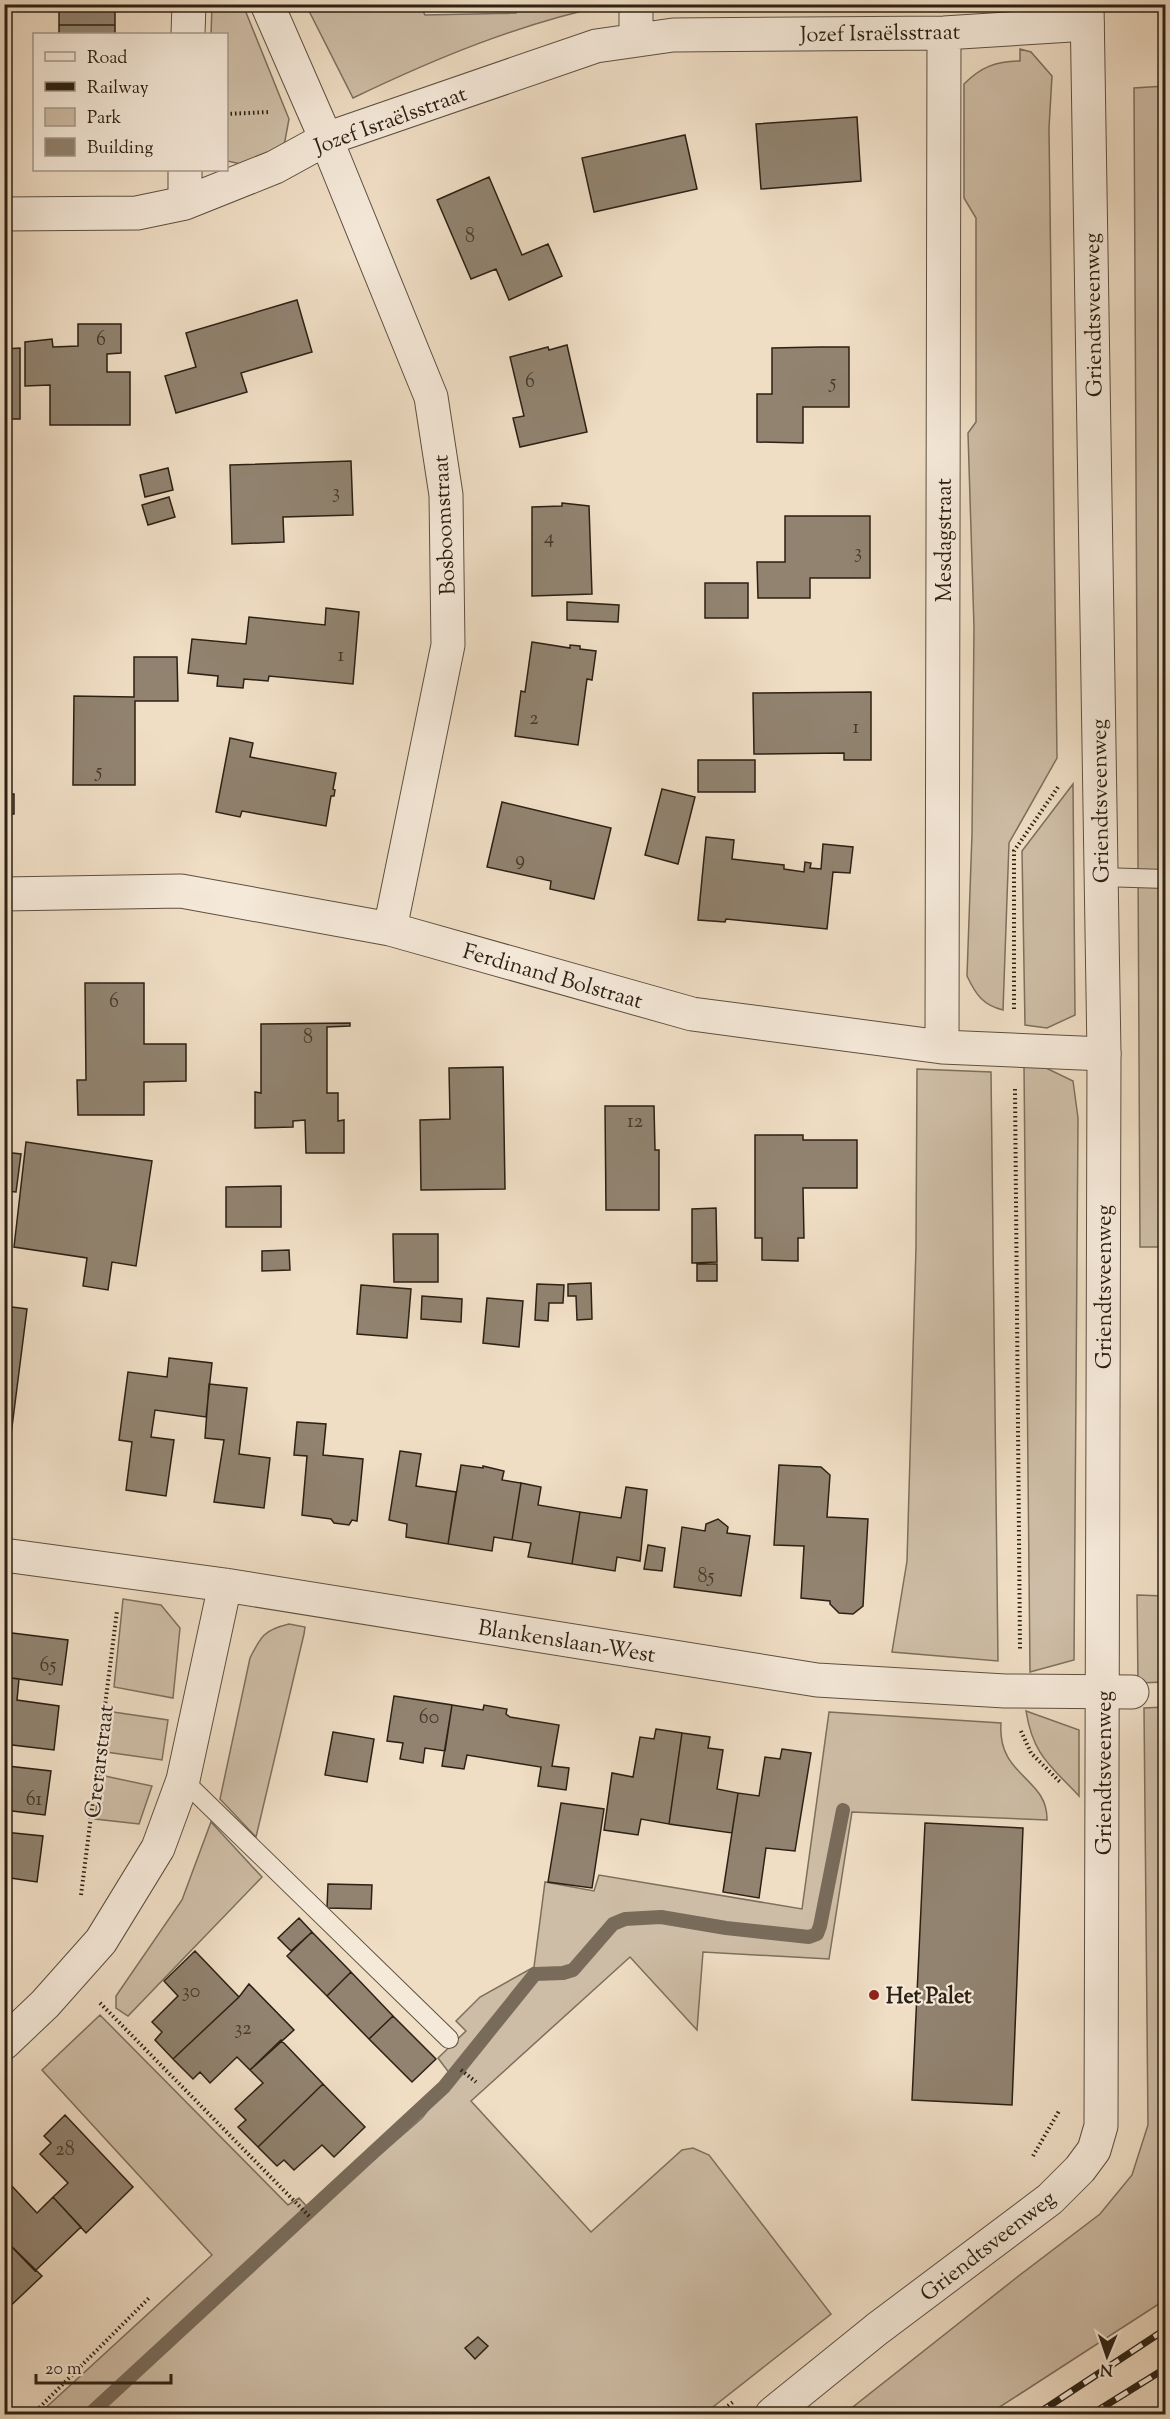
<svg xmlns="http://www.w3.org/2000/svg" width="1170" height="2419" font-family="'Sorts Mill Goudy',serif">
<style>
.green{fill:#cebda6;stroke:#7d6f5d;stroke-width:1.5}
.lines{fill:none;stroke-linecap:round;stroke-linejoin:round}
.stream{stroke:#796b5a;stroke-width:14}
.building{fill:#918370;stroke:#2c2114;stroke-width:1.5}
.service-casing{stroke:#5d5040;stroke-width:20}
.minor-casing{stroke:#5d5040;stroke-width:35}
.tertiary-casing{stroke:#5d5040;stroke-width:35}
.path{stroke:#2c2114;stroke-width:4;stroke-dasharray:1.5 3;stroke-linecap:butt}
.service{stroke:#f5e9d9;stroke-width:18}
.minor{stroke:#f5e9d9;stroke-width:33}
.tertiary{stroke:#f5e9d9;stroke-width:33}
.rail-casing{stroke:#2c2114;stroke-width:7}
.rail{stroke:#f5e9d9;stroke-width:4.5;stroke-dasharray:14;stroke-linecap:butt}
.poi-dot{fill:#8f2418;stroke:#f5e9d9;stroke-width:2}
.labels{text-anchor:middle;stroke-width:4.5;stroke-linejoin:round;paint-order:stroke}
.number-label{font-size:20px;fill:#453a2b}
.street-label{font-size:22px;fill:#2c2114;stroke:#f5e9d9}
.poi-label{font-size:22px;font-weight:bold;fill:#2c2114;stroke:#f5e9d9;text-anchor:start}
</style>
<rect width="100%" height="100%" fill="#efddc4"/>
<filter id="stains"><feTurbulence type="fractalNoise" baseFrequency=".00333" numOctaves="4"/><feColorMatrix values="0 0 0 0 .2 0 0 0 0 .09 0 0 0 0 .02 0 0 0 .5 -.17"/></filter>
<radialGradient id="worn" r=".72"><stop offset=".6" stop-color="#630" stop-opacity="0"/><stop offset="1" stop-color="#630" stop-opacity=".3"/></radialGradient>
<path class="green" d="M212 5H243L289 119 284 146 241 164 227 161 226 34H211Z
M306 5H420L425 15 516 13 520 5H608C519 24 436 58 353 98Z
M1020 49 1031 52 1052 76 1049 128 1057 758 1009 843 1003 1010C983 1005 976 995 967 976L972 834 974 627 968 433 976 422V218L964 198V84C981 67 996 61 1020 61Z
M1165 86V1247H1140L1134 88Z
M1073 784 1075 1015 1047 1028 1025 1025 1022 851Z
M1024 1067H1044L1073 1081 1078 1118 1074 1660 1030 1672Z
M917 1069 991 1072 998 1661 892 1652 907 1561 916 1247Z
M1137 1595 1165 1596V1682L1138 1683Z
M123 1599 161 1605 180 1628 173 1698 114 1687Z
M289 1624 305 1627 304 1634 256 1837 220 1799 250 1658C261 1636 264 1630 289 1624Z
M1165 1707V2300L989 2414H844L1016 2278 1100 2214 1132 2175 1148 2125 1144 1708Z
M106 1711 168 1720 162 1760 99 1751Z
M1026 1711 1079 1730V1796C1050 1765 1033 1755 1026 1711Z
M829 1712 1001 1723C997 1777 1048 1777 1047 1820L852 1812 829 1959 703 1952 697 2030 630 1957 471 2101 591 2232 682 2150 693 2148 709 2155 831 2314 704 2414H39L212 2255 42 2070 100 2015 288 2205 299 2198 313 2213 422 2118 453 2078 438 2058 466 2031 456 2021 480 1997 534 1967 545 1882 594 1891 599 1875 802 1909Z
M100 1775 152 1786 139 1824 95 1819Z
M211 1822 262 1877 128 2016 116 2008V1996L182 1900Z"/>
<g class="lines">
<path class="stream" d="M90 2414 444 2087 535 1974 563 1973 573 1970 613 1924 625 1919 661 1917 726 1928 809 1937 817 1934 820 1926 843 1810"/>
</g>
<path class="building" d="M127 4 115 6V25H59V6Z
M59 25H115V34H59Z
M857 117 861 181 761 189 756 124Z
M685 135 697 189 594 212 582 158Z
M489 177 522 255 548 244 562 276 509 300 496 269 471 279 437 200Z
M297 300 312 352 241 373 247 392 176 413 165 376 196 367 186 333Z
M78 324H121V353L107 354V372H130V425H50V385L25 386V342L52 339 53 347 78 346Z
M567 345 587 432 520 447 513 418 524 416 510 357 548 347 549 350Z
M820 347H849V407H803V443L757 442V394H772V348Z
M20 348V419H4V349Z
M351 461 353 515 283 517 284 542 232 544 230 465Z
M168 468 173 490 145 497 140 475Z
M169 497 175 517 148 525 142 505Z
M562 503 589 506 592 594 532 596V507L562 506Z
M785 516H870V578H810V598H758L757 562H785Z
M705 583H748V618H705Z
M567 602 619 605 618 622 567 620Z
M326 608 359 612 353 684 269 676 268 681 244 679 243 688 217 686 218 676 188 673 192 639 246 644 249 617 325 625Z
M532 642 570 648V645L580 646V649L596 651 592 680 587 679 578 745 515 736 521 691 525 692Z
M134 657H177L178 701H135V785H73L74 696 134 697Z
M871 692V760H844V753L754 754 753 693Z
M230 738 253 743 250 757 336 773 333 789 335 790 334 796H331L326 826 242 811 240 817 216 812Z
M698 760H755V792H698Z
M662 789 695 797 678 864 645 855Z
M4 794H14V814H4Z
M502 802 611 828 594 899 550 889 551 881 487 867Z
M706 837 734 840 732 859 784 865V869L804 872 805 862 811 863 810 868 821 869 823 844 853 847 850 873 833 872 827 929 726 919 725 922 698 920Z
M85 983H144V1044H186V1081L144 1082V1115H78L77 1080H86Z
M350 1023V1026L327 1027V1093H338V1121L344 1120V1153H306L305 1120 293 1121V1127L255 1128V1092L261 1093V1024Z
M503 1067 505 1189 421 1190 420 1120 450 1119 449 1068Z
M605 1106H654L655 1150H659V1210H606Z
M755 1135H803V1140H857V1188H803L804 1238H798V1261L762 1260V1238H755Z
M26 1142 152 1161 136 1266 112 1262 108 1290 83 1286 87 1258 14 1247Z
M4 1152 21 1154 16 1192 4 1191Z
M281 1186V1227H226V1187Z
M716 1208 717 1262 692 1263V1209Z
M393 1234H438V1282H394Z
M289 1250 290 1270 262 1271V1251Z
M697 1264H717V1281H697Z
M591 1283 592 1319 577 1320 576 1296H568V1284Z
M537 1284 564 1285 563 1303H549L548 1321 535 1320Z
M361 1285 411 1289 407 1338 357 1334Z
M422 1296 462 1299 461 1322 421 1319Z
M487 1298 523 1301 519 1347 483 1343Z
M4 1306 27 1309 6 1474 4 1473Z
M169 1358 212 1363 206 1417 155 1410 151 1437 174 1440 166 1496 126 1490 132 1442 119 1440 128 1372 167 1377Z
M209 1384 247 1388 239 1454 270 1458 264 1508 214 1502 224 1440 205 1438Z
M297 1422 326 1424 323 1455 363 1459 357 1521 352 1520 349 1525 334 1523 331 1519 302 1515 307 1456 294 1455Z
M400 1451 421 1454 416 1486 456 1492 448 1544 406 1537 407 1524 389 1520Z
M461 1465 483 1468V1466L504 1471 502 1480 521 1483 512 1540 494 1537 492 1551 448 1544Z
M779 1465 821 1467 830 1475 827 1517 868 1519 863 1606 853 1614 839 1613 830 1604V1601L801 1598 804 1546 774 1545Z
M521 1483 541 1487 538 1505 580 1512 572 1564 528 1557 531 1543 512 1540Z
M626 1487 647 1490 640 1561 617 1557 615 1571 572 1564 580 1512 621 1518Z
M718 1519 728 1527 727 1533 750 1536 741 1596 674 1587 682 1527 705 1531 706 1524Z
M648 1545 665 1548 662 1571 644 1569Z
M4 1632 68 1640 62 1685 4 1677Z
M4 1677 19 1679 17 1700 59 1706 54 1750 4 1744Z
M394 1696 452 1705 445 1751 425 1748 423 1763 400 1759 403 1743 387 1741Z
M452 1705 483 1710 484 1705 507 1709 506 1714 510 1717 559 1725 552 1766 569 1768 566 1790 538 1786 541 1767 467 1755 464 1769 442 1766Z
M656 1729 682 1733 669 1824 641 1819 638 1835 604 1830 612 1773 633 1777 640 1737 654 1739Z
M333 1732 374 1739 367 1782 325 1775Z
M682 1733 710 1737 708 1748 723 1750 717 1789 738 1793 732 1833 669 1824Z
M4 1744H11L8 1766 51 1771 45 1815 4 1810Z
M782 1749 811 1753 795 1851 766 1848 759 1898 723 1892 738 1793 759 1796 765 1757 780 1759Z
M561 1803 604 1809 592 1888 548 1882Z
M925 1823 1023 1828 1012 2105 912 2100Z
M4 1832 43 1836 37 1882 4 1877Z
M328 1884 372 1885 371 1909 327 1908Z
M299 1918 312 1932 291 1951 278 1938Z
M312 1932 351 1972 327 1996 287 1956Z
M195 1951 239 1997 173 2059 155 2040 162 2032 152 2022 178 1996 164 1981Z
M351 1972 393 2016 369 2039 327 1996Z
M249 1984 294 2030 250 2070 237 2057 210 2083 200 2072 193 2079 173 2059 239 1997Z
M393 2016 436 2059 412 2082 369 2039Z
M281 2040 323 2084 258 2147 238 2127 246 2120 235 2109 263 2083 250 2070Z
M323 2084 365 2127 334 2157 322 2145 294 2170 284 2160 277 2166 258 2147Z
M65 2115 133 2187 86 2233 53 2197 68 2183 40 2154 51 2143 44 2136Z
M10 2184 37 2213 53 2197 81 2227 35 2271 4 2239V2189Z
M4 2239 42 2276 4 2312Z
M478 2337 488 2346 475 2359 465 2348Z"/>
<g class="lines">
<defs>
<path id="service" d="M1101 877 1166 879
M183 1780 449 2039"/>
<path id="minor" d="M267 4 326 139 431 397 446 495 448 645 390 929
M636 4V39
M188 34 189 4
M185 203V170
M4 214 137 213 185 203 275 167 326 139 596 46 673 35 944 33 1087 24
M4 894 181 891 390 929 692 1014 942 1047 1104 1054
M942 1047 944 33
M4 1555 225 1585 817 1680 1005 1691 1132 1692
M4 2043 45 2004 101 1941 158 1848 183 1780 225 1585"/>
<path id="tertiary" d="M772 2414 877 2329 1050 2199 1080 2169 1094 2150 1101 2126 1104 1054 1087 4"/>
</defs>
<use href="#service" class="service-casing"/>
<use href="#minor" class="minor-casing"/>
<use href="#tertiary" class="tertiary-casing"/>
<path class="path" d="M226 114 270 112
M1014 1009V851L1058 787
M1015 1089 1020 1651
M1021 1731 1031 1753 1061 1783
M81 1895 117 1611
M100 2003 310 2217
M461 2070 476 2082
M1033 2156 1059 2111
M33 2414 149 2298
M717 2414 733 2402"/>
<use href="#service" class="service"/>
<use href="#minor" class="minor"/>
<use href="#tertiary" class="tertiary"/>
<defs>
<path id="rail" d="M1037 2414 1166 2329
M1092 2414 1166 2368"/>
</defs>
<use href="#rail" class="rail-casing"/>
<use href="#rail" class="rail"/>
</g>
<circle class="poi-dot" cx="874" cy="1995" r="6"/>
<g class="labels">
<g class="number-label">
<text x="470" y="242">8</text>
<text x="101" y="345">6</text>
<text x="530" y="387">6</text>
<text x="833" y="388">5</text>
<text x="336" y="498">3</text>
<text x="549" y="543">4</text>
<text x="858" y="558">3</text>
<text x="341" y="661">1</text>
<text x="534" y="724">2</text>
<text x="856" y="733">1</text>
<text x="99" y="777">5</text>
<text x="520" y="865">9</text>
<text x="114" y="1007">6</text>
<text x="308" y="1043">8</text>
<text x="635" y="1127">12</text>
<text x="706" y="1582">85</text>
<text x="48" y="1671">65</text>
<text x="429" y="1723">60</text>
<text x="34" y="1805">61</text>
<text x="191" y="1997">30</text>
<text x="243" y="2034">32</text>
<text x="65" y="2155">28</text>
</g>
<g class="street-label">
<text transform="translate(880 32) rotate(-1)" y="8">Jozef Israëlsstraat</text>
<text transform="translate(390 119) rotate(-20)" y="8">Jozef Israëlsstraat</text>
<text transform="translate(1092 315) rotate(-91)" y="8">Griendtsveenweg</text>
<text transform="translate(443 525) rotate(-93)" y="8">Bosboomstraat</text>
<text transform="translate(943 540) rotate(-90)" y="8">Mesdagstraat</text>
<text transform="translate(1099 801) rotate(-91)" y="8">Griendtsveenweg</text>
<text transform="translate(553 975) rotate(16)" y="8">Ferdinand Bolstraat</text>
<text transform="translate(1103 1287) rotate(-90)" y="8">Griendtsveenweg</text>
<text transform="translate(567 1640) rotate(9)" y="8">Blankenslaan-West</text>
<text transform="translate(98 1761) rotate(-83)" y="8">Crerarstraat</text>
<text transform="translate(1103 1773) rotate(-90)" y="8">Griendtsveenweg</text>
<text transform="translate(987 2245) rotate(-38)" y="8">Griendtsveenweg</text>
</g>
<g class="poi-label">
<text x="886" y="2003">Het Palet</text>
</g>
</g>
<rect width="1170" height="2419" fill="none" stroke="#efddc4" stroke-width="24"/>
<rect x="6" y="6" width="1158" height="2407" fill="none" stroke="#2c2114" stroke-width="3"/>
<rect x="12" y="12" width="1146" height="2395" fill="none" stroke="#2c2114" stroke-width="1.5"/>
<rect x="33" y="33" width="195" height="138" fill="#f5e9d9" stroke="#a5998a" stroke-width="1.5"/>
<rect x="45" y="52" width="30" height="9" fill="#f5e9d9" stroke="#a5998a" stroke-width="1.5"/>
<text x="87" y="63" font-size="18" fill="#2c2114">Road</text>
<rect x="45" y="82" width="30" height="9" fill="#2c2114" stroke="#a5998a" stroke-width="1.5"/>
<text x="87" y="93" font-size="18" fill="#2c2114">Railway</text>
<rect x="45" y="108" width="30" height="18" fill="#cebda6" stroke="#a5998a" stroke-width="1.5"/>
<text x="87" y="123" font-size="18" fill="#2c2114">Park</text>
<rect x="45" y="138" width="30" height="18" fill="#918370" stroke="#a5998a" stroke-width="1.5"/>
<text x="87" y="153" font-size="18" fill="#2c2114">Building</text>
<g transform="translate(1107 2356) rotate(182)" stroke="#f5e9d9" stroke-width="4.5" paint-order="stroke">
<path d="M0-4.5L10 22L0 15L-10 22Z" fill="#2c2114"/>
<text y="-9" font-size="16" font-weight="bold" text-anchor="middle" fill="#2c2114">N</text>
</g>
<path d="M36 2374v9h135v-9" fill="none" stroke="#2c2114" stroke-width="3"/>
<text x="45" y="2374" font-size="18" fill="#2c2114" stroke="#f5e9d9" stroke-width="4.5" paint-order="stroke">20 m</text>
<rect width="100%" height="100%" filter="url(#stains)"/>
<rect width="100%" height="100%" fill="url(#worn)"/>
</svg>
